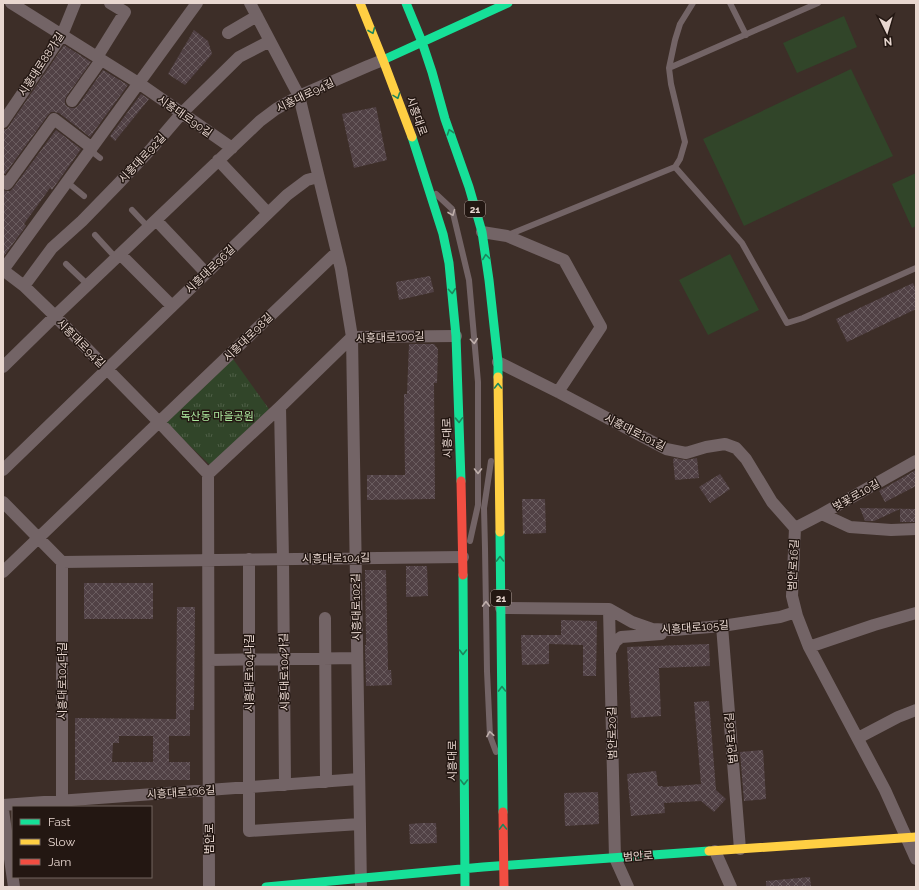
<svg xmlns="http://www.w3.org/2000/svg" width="919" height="890" font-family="Raleway,'Noto Sans KR',sans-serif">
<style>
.park{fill:url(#park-tufts)}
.garden{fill:#314529}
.building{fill:url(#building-cross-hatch);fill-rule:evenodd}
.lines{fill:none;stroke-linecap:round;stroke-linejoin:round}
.lane{stroke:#736466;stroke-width:6}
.street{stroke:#736466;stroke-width:12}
.fast{stroke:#16e098;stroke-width:9}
.slow{stroke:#ffcf43;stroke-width:9}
.jam{stroke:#f24e42;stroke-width:9}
.oneway{stroke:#1c865c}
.oneway2{stroke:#bfafab}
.labels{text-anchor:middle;stroke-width:3;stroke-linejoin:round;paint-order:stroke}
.shield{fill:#231712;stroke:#ad9d97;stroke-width:1}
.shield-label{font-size:10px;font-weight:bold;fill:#e8d7d0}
.street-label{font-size:11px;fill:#e8d7d0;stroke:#231712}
.park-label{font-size:11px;fill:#ace89e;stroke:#231712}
</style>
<defs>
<pattern id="park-tufts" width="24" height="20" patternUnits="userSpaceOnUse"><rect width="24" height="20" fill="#314529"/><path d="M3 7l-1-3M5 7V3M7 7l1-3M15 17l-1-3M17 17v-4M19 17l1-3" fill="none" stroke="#4f5f47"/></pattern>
<pattern id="building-cross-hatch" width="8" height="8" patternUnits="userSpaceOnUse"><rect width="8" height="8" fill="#514145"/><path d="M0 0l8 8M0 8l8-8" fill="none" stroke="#6a5c5f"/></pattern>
</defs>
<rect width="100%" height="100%" fill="#3d2e28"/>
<path class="park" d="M233 359 269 409 210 465 166 423Z"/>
<path class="garden" d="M844 16 857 47 797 73 783 43Z
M851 69 893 156 744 226 703 139Z
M916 173V226L912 228 892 184Z
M730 254 759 310 708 335 679 280Z"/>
<path class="building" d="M194 30 208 41 212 54 185 85 168 74Z
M64 45 91 62 66 97 65 100V104L68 107 71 108H75L78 106 103 70 128 85 90 137 59 113 54 112H51L48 115 5 174H3V129H7L9 126Z
M141 94 149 99 115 141 110 136Z
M376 107 387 160 354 168 342 114Z
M56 130 81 149 52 190 50 188 24 224 26 226 4 256H3V190L7 191H10L13 188Z
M430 276 434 292 399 300 396 282Z
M913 283 916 290V309L847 342 836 319Z
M409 344H434L438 349 437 383H434L435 499 367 500V475H405L404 394H407Z
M675 458 685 460 697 458 699 478 675 480 673 459Z
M916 470V486L885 502 879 491Z
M720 474 730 489 710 503 699 487Z
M522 499H545L546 533 523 534Z
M860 508 916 509V522H900V509L874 521H865Z
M406 566H427L428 596 406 597Z
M365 570H386L388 670H391L392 685 366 686 365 645H366Z
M84 583H153V619H84Z
M177 607H195L194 710H190V736H169V762H190V780H75V718L176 719ZM119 736H153V762H112L113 743H119Z
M561 620 597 621 596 676H583V645L549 644V664L522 665 521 635H561Z
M709 644 710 666 659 668 661 716 631 718 627 647Z
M709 701 716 790 726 799 714 812 701 801 664 803 665 813 631 816 627 774 656 771 658 786H663V787L701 784 694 702Z
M763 750 766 799 744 801 740 752Z
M598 792 599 824 565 826 564 793Z
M423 823H436L437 843 410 844 409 824Z
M810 877 811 887H766V881Z"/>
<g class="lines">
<path class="lane" d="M730 3 746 35
M669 68 675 40 680 24 693 3
M90 150 100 158
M675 167 680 159 685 142 671 84 669 68 818 3
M67 182 84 196
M436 194 452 209 469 280 478 382V505L470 541
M132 210 148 227
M95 235 116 258
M508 235 675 167 742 243 787 323 803 318 916 268
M66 264 88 285
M491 461 484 508 485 548 487 671 490 736 496 752"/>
<path class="street" d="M11 3 140 84 232 148
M250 3 299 96 341 269 352 337 361 887
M228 33 257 16
M97 57 125 12 110 3
M72 101 101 60
M3 122 62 35 75 3
M218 160 268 213
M3 181 7 184 54 119 92 148
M156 220 206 273
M482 232 507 236 564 260 601 327 558 392
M120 254 172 306
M3 270 197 3
M3 270 24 286 55 316 159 422 208 474
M24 286 52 248 82 221 119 183 152 148 182 113 239 57 270 41
M498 362 558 392 666 449 686 453 706 447 725 444 736 448 746 459 772 502 795 528
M3 367 55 316 260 121 276 109 299 96 368 66 383 60
M280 407 283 559 285 785
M3 470 287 195 307 180 318 177
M3 502 62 562 463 557
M822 514 850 527 891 530 916 529
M795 528 792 596 797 616 809 647 885 790 916 859
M795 528 822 514 916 461
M249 559V831L360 824
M62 562V801
M3 572 159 422 337 252
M501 608 609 609 632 622 652 629 674 630 722 626 780 617 796 612
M609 609 615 858 628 887
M325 618 326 782
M722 626 740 849
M809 647 874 625 916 613
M610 652 615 642 621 637 661 634
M209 660 357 658
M858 738 898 717 916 710
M3 805 359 779
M3 810 14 887
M715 851 731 887
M209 887 208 474 280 407 352 337 456 336"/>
<path class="fast" d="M406 3 422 42 432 72 445 119 469 187 482 232 489 280 498 362V377
M383 60 508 3
M412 137 443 234 449 263 456 336 461 481
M500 532 503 812
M463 575 465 887
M266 887 483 867 709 851"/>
<path class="slow" d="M360 3 383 60 412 137
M498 377 500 532
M709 851 916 837"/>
<path class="jam" d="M461 481 463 575
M503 812 504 887"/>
</g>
<defs><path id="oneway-chevron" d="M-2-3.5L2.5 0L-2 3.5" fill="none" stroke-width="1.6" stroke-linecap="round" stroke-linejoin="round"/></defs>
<g class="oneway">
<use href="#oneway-chevron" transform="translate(372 31) rotate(68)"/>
<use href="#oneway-chevron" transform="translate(397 96) rotate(70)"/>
<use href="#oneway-chevron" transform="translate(450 132) rotate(-109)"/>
<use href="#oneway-chevron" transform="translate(486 257) rotate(-98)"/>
<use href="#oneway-chevron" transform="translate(452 291) rotate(85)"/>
<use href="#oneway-chevron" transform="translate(498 386) rotate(-90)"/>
<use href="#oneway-chevron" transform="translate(459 420) rotate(88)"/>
<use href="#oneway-chevron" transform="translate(500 559) rotate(-91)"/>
<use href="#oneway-chevron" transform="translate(463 652) rotate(90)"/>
<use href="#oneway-chevron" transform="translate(502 689) rotate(-91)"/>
<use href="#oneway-chevron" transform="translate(464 782) rotate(90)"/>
<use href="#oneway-chevron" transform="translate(503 827) rotate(-91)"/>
</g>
<g class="oneway2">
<use href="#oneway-chevron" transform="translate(452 213) rotate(68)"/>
<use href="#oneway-chevron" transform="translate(474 341) rotate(85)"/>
<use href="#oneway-chevron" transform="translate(478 471) rotate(90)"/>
<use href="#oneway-chevron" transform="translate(486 604) rotate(-91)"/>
<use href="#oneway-chevron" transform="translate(490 734) rotate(-99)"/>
</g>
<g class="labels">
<g class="shield">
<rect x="465" y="201" width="20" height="16" rx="3"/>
<rect x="491" y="590" width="20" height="16" rx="3"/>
</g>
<g class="shield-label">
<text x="475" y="213">21</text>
<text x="501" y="602">21</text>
</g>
<g class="street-label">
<text transform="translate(41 64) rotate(-57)" y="4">시흥대로88가길</text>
<text transform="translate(305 95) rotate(-26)" y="4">시흥대로94길</text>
<text transform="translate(185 116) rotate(35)" y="4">시흥대로90길</text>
<text transform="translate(417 116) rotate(70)" y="4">시흥대로</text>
<text transform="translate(142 158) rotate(-47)" y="4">시흥대로92길</text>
<text transform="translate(210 269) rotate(-44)" y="4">시흥대로96길</text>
<text transform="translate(248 337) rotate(-44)" y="4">시흥대로98길</text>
<text transform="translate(390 337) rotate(-2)" y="4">시흥대로100길</text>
<text transform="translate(81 343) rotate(45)" y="4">시흥대로94길</text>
<text transform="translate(635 432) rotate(27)" y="4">시흥대로101길</text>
<text transform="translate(447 438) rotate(-92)" y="4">시흥대로</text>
<text transform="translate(856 495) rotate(-29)" y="4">벚꽃로10길</text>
<text transform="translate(336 558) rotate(-1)" y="4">시흥대로104길</text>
<text transform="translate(793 565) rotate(-87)" y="4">범안로16길</text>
<text transform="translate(356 607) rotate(-91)" y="4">시흥대로102길</text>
<text transform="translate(695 627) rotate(-4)" y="4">시흥대로105길</text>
<text transform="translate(284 672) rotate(-91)" y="4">시흥대로104가길</text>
<text transform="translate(249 673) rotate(-90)" y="4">시흥대로104나길</text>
<text transform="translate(62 681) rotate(-90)" y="4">시흥대로104다길</text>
<text transform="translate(612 733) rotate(-91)" y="4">범안로20길</text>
<text transform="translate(731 738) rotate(-95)" y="4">범안로18길</text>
<text transform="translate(452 761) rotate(-90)" y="4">시흥대로</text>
<text transform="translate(181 792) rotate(-4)" y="4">시흥대로106길</text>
<text transform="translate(209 839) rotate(-90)" y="4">범안로</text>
<text transform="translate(638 856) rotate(-4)" y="4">범안로</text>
</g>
<g class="park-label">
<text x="217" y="420">독산동 마을공원</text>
</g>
</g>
<rect width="919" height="890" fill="none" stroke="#e8d7d0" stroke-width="8"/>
<rect x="12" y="806" width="140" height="72" fill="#231712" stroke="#72645e"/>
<rect x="20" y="819" width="20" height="6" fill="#16e098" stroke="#72645e"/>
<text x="48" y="826" font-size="12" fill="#e8d7d0">Fast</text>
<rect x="20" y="839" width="20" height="6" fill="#ffcf43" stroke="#72645e"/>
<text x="48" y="846" font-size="12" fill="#e8d7d0">Slow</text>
<rect x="20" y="859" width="20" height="6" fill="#f24e42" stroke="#72645e"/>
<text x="48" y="866" font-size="12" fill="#e8d7d0">Jam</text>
<g transform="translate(887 32) rotate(175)" stroke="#231712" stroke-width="3" paint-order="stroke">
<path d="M0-3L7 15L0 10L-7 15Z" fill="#e8d7d0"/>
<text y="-6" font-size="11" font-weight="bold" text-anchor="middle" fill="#e8d7d0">N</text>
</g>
</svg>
